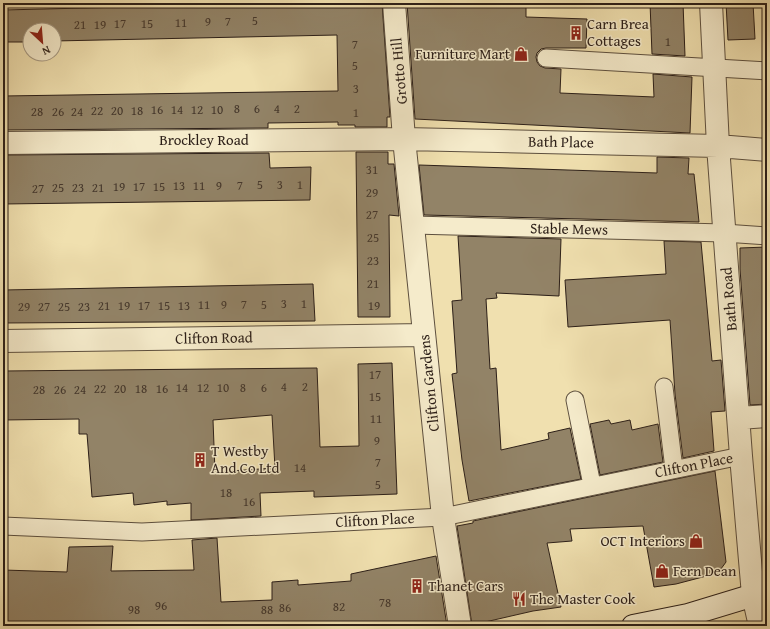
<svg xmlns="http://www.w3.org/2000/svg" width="770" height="629" font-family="'Gentium Book Plus',serif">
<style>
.building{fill:#928367;stroke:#2c1f18;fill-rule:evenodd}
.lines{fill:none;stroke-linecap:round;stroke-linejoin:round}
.service-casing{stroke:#5d4f3e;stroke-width:19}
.minor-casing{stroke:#5d4f3e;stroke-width:24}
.secondary-casing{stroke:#2c1f18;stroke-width:24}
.service{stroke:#f5ebcb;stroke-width:17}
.minor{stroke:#f5ebcb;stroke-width:22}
.secondary{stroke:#f5ebcb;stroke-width:22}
.labels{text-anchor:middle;stroke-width:3;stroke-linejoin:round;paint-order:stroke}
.number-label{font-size:13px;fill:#46382c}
.poi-label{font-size:15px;fill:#2c1f18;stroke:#f5ebcb;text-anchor:start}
.street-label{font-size:15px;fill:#2c1f18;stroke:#f5ebcb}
</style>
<rect width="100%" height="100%" fill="#f0e0af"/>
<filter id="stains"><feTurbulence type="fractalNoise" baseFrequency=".005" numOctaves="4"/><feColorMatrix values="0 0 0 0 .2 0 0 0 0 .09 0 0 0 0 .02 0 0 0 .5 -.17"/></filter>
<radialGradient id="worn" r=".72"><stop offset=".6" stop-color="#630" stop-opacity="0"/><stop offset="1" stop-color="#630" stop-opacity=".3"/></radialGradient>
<path class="building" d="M288 3H382L390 117H387V127H355V125H338V122L268 123V128L3 130V96L338 91 337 35 54 41V30H30V42H3V10Z
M407 3H526V17L587 19 586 48H546L541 49 537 53 536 57 537 62 540 66 545 68 561 69 560 93 654 97 653 74 692 77 690 133 415 119Z
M650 3H683L685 56 652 54Z
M726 3H753L755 39 728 40Z
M356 152H388V164H394L399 216 389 215 390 317H358Z
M269 153 270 168 311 167 310 200 3 204V155Z
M657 157 689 158 688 174H694L699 222 424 215 419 165 657 173Z
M458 236 561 239 559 296 496 293 497 298 486 299 490 369 496 368 501 450 549 439 548 433 570 428 581 479 469 501 462 460 452 374 457 373 452 301 462 300Z
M664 241 701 242 712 361 721 360 725 411 711 412 714 451 683 458 675 394 670 320 568 327 565 280 666 274Z
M767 247V404L750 405 740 269V248Z
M313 284 315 321 3 323V290Z
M392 363 397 494 314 497V491L260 493 261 516 191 520V503L167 505V501L134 505 133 493 92 497 87 434H79V419L3 420V371L317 368 320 447 359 446 358 364ZM272 415 275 468 215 472 213 420Z
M609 420 611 424 630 420 632 430 658 424 663 462 600 475 590 424Z
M715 471 726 562 718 573 676 584 654 587 643 526 570 529 572 541 547 543 561 607 533 611 472 625 457 526 473 523V521Z
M217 538 221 602 272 600V582L298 580V585L351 581V574L436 556 447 626H3V570L67 572 69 547 113 546 111 571 194 570 192 540Z"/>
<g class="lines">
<defs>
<path id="service" d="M546 58 767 71
M413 225 724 233 767 236
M664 387 674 469
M575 400 592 485
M3 526 142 532 443 517 741 456"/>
<path id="minor" d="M394 3 404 139 443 517 460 626
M711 3 718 146 741 456 753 595 760 626
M3 143 404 139 718 146 767 150
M3 341 424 335
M739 418 767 416"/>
<path id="secondary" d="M633 626 688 615 767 591"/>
</defs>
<use href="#service" class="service-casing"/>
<use href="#minor" class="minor-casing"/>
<use href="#secondary" class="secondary-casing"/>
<use href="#service" class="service"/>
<use href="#minor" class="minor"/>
<use href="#secondary" class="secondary"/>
</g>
<defs>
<symbol id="building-bare" viewBox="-9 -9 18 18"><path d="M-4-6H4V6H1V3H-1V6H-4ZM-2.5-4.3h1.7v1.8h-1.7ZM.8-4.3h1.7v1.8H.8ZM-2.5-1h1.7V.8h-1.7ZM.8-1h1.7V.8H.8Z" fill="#8f2418" stroke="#f5ebcb" stroke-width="2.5" paint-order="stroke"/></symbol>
<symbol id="shop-bare" viewBox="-9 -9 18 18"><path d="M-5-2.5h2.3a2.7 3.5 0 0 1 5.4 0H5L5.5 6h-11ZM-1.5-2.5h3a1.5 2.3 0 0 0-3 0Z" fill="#8f2418" stroke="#f5ebcb" stroke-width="2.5" paint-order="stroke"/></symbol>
<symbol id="restaurant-bare" viewBox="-9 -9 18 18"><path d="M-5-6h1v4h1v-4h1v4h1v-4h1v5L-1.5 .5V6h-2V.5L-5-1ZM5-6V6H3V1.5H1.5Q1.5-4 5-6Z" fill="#8f2418" stroke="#f5ebcb" stroke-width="2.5" paint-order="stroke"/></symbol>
</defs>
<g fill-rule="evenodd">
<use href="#building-bare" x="566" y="23" width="20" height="20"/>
<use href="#shop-bare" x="511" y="44" width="20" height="20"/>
<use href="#building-bare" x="190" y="450" width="20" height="20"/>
<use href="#shop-bare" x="686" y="531" width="20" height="20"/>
<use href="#shop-bare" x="652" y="561" width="20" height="20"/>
<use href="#building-bare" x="407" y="576" width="20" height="20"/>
<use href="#restaurant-bare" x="509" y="589" width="20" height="20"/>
</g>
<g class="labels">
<g class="number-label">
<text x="255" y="25">5</text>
<text x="208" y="26">9</text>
<text x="228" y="26">7</text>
<text x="181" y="27">11</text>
<text x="120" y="28">17</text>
<text x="147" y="28">15</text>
<text x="80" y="29">21</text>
<text x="100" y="29">19</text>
<text x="668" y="46">1</text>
<text x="355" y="49">7</text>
<text x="355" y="70">5</text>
<text x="356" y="93">3</text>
<text x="237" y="113">8</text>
<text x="257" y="113">6</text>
<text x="277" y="113">4</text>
<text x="297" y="113">2</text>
<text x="157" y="114">16</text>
<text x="177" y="114">14</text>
<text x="197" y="114">12</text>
<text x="217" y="114">10</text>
<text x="97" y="115">22</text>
<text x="117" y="115">20</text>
<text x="137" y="115">18</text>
<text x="37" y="116">28</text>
<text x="58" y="116">26</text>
<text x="77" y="116">24</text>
<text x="356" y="117">1</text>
<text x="372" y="174">31</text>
<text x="260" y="189">5</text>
<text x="280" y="189">3</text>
<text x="300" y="189">1</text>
<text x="179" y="190">13</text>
<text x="199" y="190">11</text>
<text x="219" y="190">9</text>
<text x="240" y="190">7</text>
<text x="119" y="191">19</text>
<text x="139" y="191">17</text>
<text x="159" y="191">15</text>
<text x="58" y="192">25</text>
<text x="78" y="192">23</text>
<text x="98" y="192">21</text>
<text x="38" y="193">27</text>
<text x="372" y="197">29</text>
<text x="372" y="219">27</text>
<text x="373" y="242">25</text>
<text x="373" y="265">23</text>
<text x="373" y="288">21</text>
<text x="284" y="308">3</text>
<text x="304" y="308">1</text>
<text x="204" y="309">11</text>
<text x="224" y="309">9</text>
<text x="244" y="309">7</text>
<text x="264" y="309">5</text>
<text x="104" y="310">21</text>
<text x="124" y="310">19</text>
<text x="144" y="310">17</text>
<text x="164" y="310">15</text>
<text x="184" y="310">13</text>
<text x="374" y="310">19</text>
<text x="24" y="311">29</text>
<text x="44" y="311">27</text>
<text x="64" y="311">25</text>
<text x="84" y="311">23</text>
<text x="375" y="379">17</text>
<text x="284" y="391">4</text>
<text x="305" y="391">2</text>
<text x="182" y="392">14</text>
<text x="203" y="392">12</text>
<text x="223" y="392">10</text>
<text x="243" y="392">8</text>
<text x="264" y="392">6</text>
<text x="100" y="393">22</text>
<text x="120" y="393">20</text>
<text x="141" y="393">18</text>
<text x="162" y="393">16</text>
<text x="39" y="394">28</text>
<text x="60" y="394">26</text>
<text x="80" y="394">24</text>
<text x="375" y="401">15</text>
<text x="376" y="423">11</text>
<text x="377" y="445">9</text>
<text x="378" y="467">7</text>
<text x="300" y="472">14</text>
<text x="378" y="489">5</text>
<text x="226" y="497">18</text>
<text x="249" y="506">16</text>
<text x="385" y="607">78</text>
<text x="161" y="610">96</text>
<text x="339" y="611">82</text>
<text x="285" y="612">86</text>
<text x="134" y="614">98</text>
<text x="267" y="614">88</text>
</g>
<g class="poi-label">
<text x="587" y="29">Carn Brea<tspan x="587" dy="17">Cottages</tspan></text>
<text x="510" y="59" text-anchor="end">Furniture Mart</text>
<text x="211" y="456">T Westby<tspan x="211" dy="17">And Co Ltd</tspan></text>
<text x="685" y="546" text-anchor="end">OCT Interiors</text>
<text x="673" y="576">Fern Dean</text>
<text x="428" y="591">Thanet Cars</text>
<text x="530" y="604">The Master Cook</text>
</g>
<g class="street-label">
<text transform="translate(399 71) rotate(-95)" y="5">Grotto Hill</text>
<text x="204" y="145">Brockley Road</text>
<text transform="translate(561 142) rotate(1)" y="5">Bath Place</text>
<text transform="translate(569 229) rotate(1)" y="5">Stable Mews</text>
<text transform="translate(729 299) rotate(-95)" y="5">Bath Road</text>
<text transform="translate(214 338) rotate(-1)" y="5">Clifton Road</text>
<text transform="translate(429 383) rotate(-96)" y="5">Clifton Gardens</text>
<text transform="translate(694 465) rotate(-11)" y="5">Clifton Place</text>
<text transform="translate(375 520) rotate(-3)" y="5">Clifton Place</text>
</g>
</g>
<rect width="770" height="629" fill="none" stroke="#f0e0af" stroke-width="16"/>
<rect x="4" y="4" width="762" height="621" fill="none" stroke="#2c1f18" stroke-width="2"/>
<rect x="8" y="8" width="754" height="613" fill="none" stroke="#2c1f18"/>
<g transform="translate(42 42) rotate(154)"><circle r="19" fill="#f5ebcb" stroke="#a59983"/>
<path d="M0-3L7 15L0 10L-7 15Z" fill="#8f2418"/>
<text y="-6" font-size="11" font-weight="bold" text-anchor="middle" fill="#2c1f18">N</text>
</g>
<rect width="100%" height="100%" filter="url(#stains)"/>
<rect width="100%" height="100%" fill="url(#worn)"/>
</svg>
